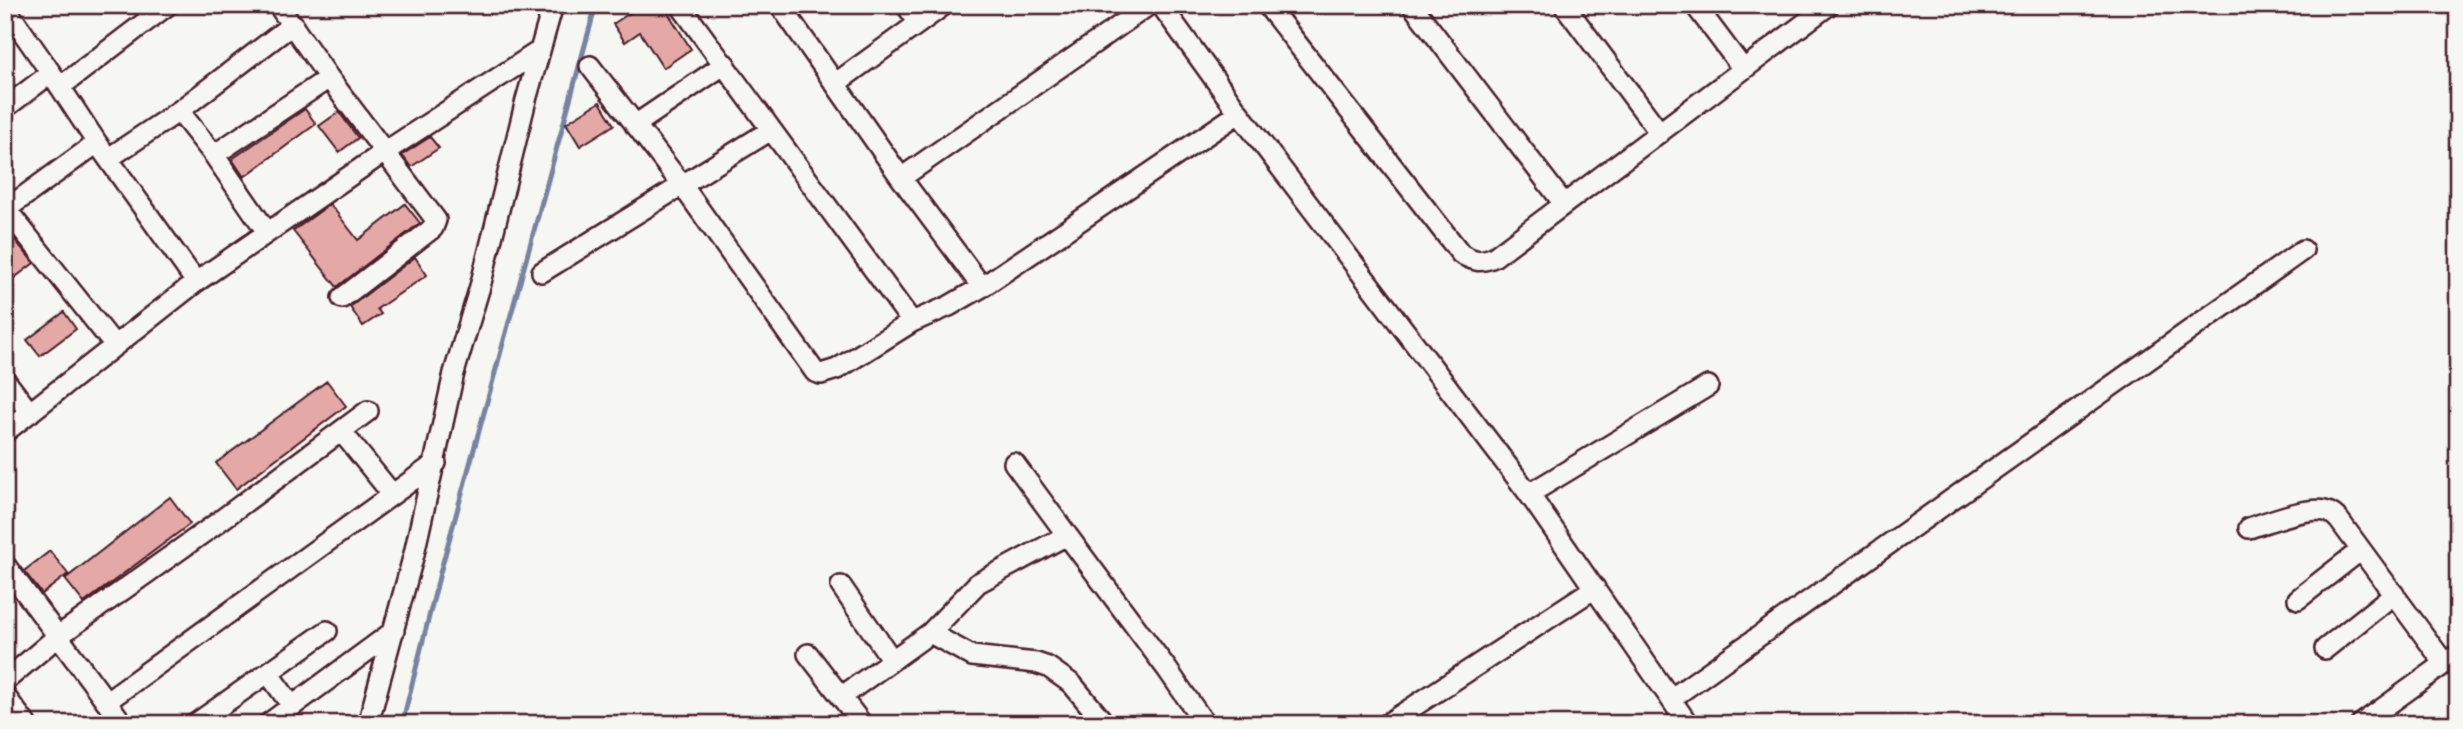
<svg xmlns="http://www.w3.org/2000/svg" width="2463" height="729" font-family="Mali,sans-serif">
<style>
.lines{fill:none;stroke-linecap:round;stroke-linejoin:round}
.stream{stroke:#7883a2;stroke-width:5}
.building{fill:#e4a9a6;stroke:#4a1f2b;stroke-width:2}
.minor-casing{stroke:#4a1f2b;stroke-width:24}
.minor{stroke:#f6f6f2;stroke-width:19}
</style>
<rect width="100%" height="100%" fill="#f6f6f2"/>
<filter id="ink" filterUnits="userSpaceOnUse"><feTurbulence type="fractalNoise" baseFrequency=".0143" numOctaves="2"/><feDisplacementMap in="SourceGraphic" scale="14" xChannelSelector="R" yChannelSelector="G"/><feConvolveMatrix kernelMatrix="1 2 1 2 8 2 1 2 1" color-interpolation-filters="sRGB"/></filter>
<g filter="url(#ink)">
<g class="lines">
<path class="stream" d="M402 724 440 573 596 5"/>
</g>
<path class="building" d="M642 5H663L691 49 663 68 640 32 625 42 613 24Z
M600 102 614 125 580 146 566 123Z
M305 109 316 124 244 177 232 159Z
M339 112 358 138 339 152 319 126Z
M430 137 439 148 411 167 402 155Z
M330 204 358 240 405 204 420 223 337 287 293 231Z
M11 235 34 263 5 285V240Z
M415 257 427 275 377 309 381 314 363 326 350 307Z
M64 312 76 329 40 356 27 340Z
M327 381 346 406 236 489 216 463Z
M170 497 190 524 84 603 65 579Z
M50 551 68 574 42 594 24 571Z"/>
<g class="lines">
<defs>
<path id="minor" d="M143 5 152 17 168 5
M278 5 329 78 436 220 433 228 342 298
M680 5 912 322
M780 5 901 178 982 287 1239 113
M906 5 919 23
M1161 5 1239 113 1529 494 1688 724
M1267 5 1461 254C1474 261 1480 263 1494 257L1829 5
M1412 5 1564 204
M1564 5 1660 133
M1695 5 1743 69
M5 7 51 73
M590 66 682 185 815 372 821 374 837 369 912 322 949 306 982 287
M836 83 944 5
M60 87 152 17
M5 108 51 73 97 143
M179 111 214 155 267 232
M635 125 725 64
M214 155 329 78
M109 158 179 111 293 24
M901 178 1149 5
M6 209 115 346
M5 210 97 143 196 282
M542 272 771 130
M5 380 30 413
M341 431 392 494
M5 432 196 282 383 153 539 51
M1014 463 1067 535
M1529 494 1708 386
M2249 528C2268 522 2306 507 2325 511 2331 512 2335 516 2339 520L2445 664
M5 565 123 724
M841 586 892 660
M2298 599 2361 550
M930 633 978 583 1067 535 1167 669 1205 724
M2325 649 2394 594
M808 654 862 724
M268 673 292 706
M5 681 57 637 213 526 368 411
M5 696 26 724
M841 697 930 633 972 656 1036 663 1048 667 1072 684 1105 724
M1672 698 2303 250
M107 701 436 463
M195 724 327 631
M268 724 394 631
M368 724 414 554 454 373 481 283 526 100 553 5
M1387 724 1595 588
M2361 724 2458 654"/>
</defs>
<use href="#minor" class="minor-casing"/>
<use href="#minor" class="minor"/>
</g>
</g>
<rect width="2463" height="729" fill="none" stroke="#f6f6f2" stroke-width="28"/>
<rect x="14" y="14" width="2435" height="701" fill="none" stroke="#4a1f2b" stroke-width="2.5" filter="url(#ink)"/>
</svg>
